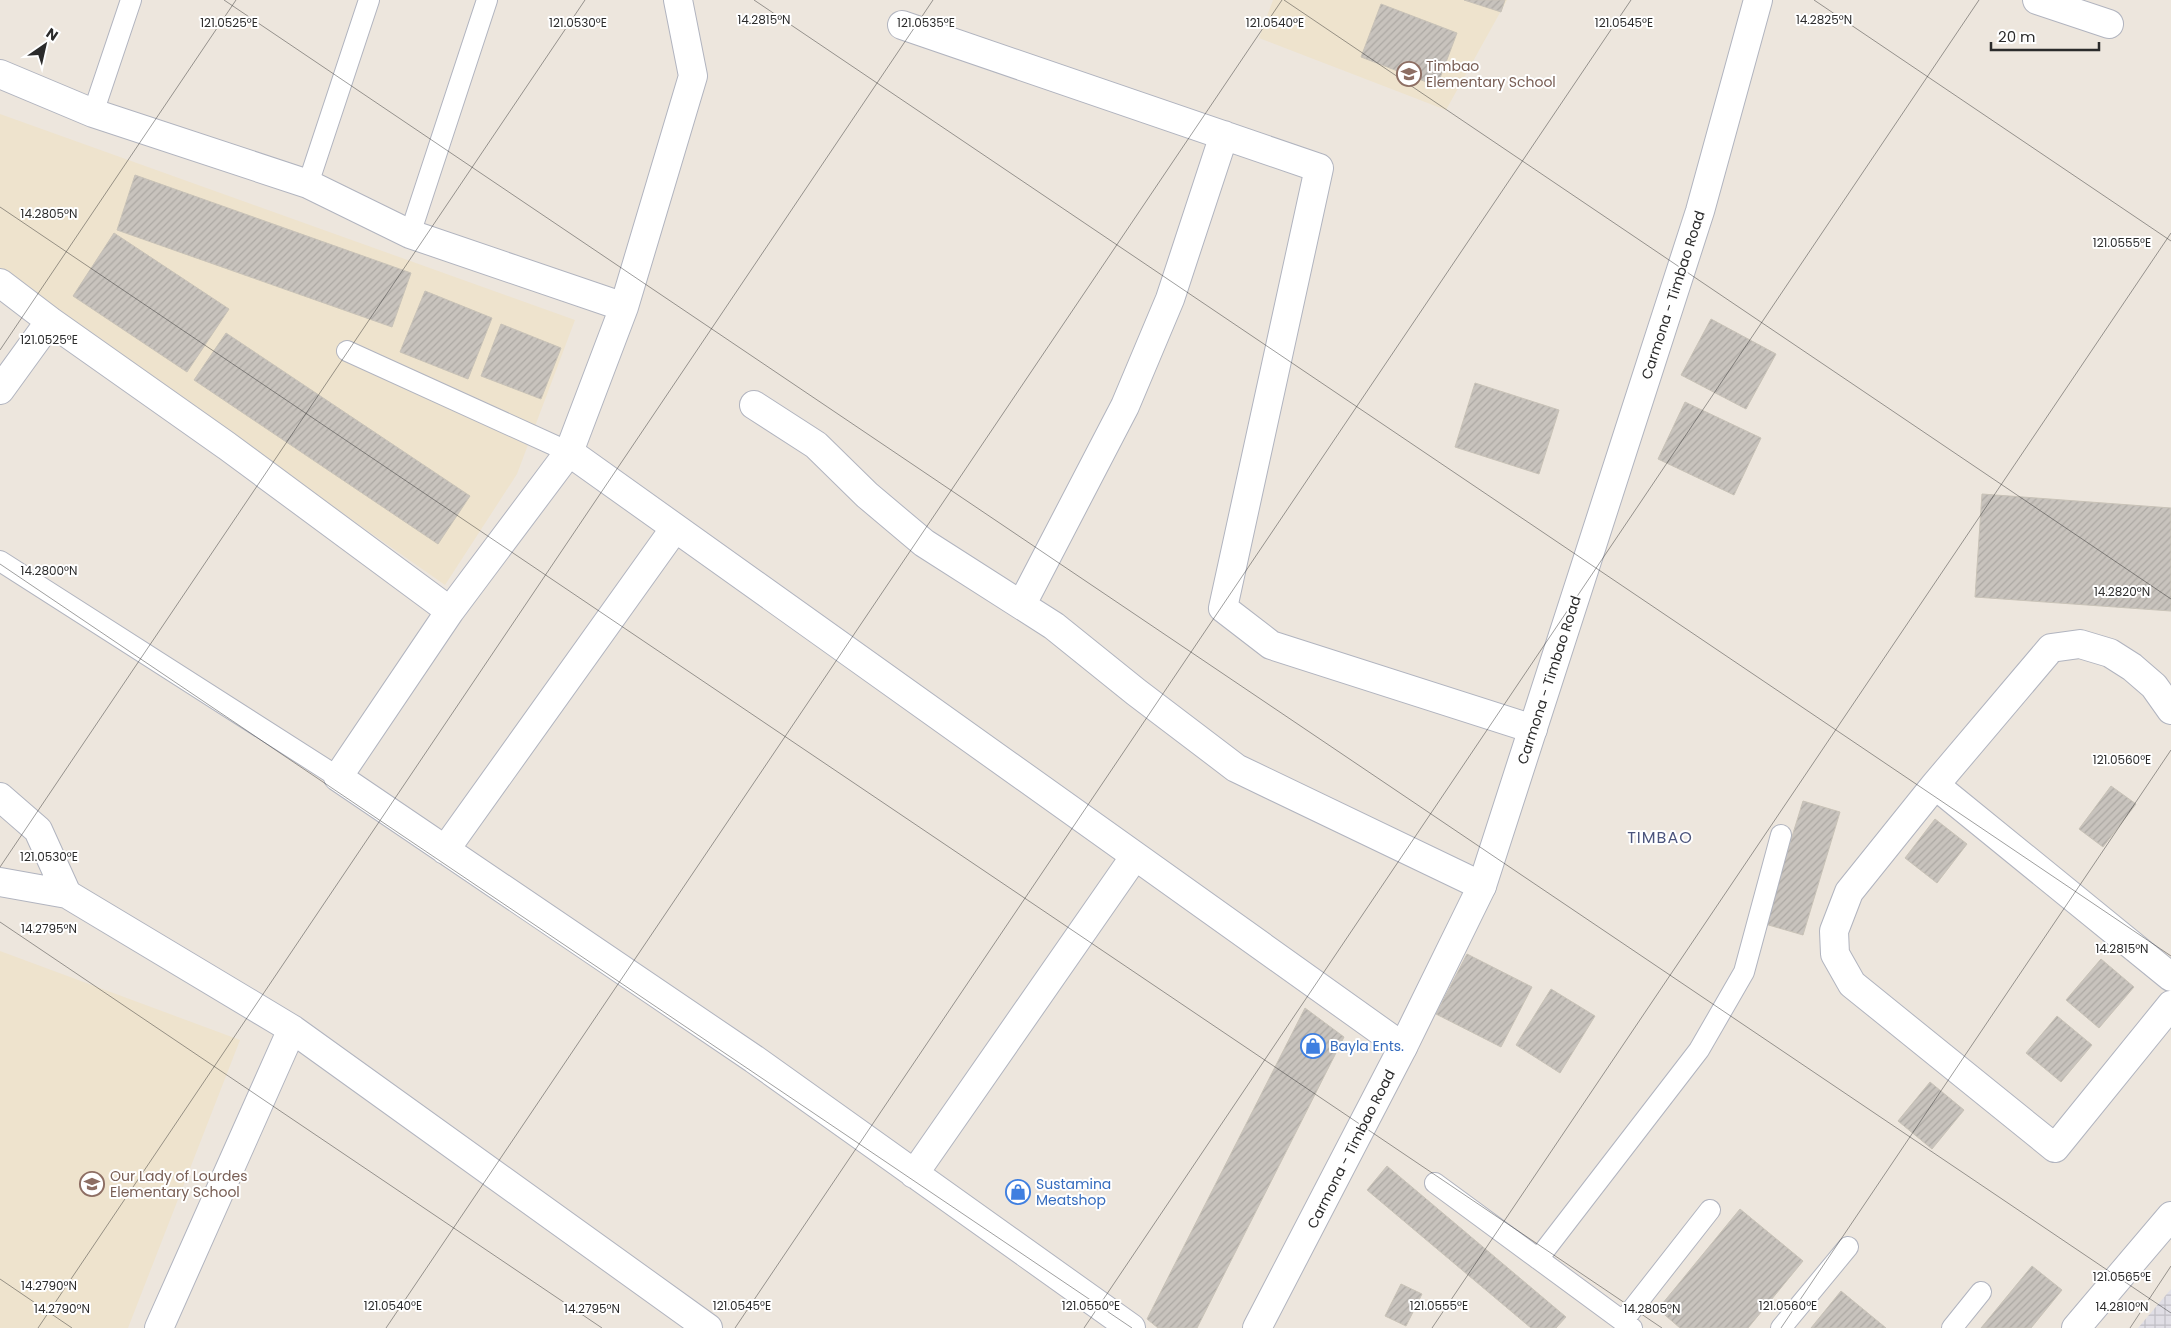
<svg xmlns="http://www.w3.org/2000/svg" width="2171" height="1328" font-family="Poppins,sans-serif">
<style>
.industrial{fill:url(#industrial-grid)}
.education{fill:#eee3cd}
.building{fill:url(#building-hatch);stroke:#c8c2b7}
.lines{fill:none;stroke-linecap:round;stroke-linejoin:round}
.service-casing{stroke:#b1b4bf;stroke-width:22}
.minor-casing{stroke:#b1b4bf;stroke-width:30}
.secondary-casing{stroke:#b1b4bf;stroke-width:30}
.service{stroke:#fff;stroke-width:20}
.minor{stroke:#fff;stroke-width:28}
.secondary{stroke:#fff;stroke-width:28}
.ticks{fill:none;stroke:#2b2b2b;stroke-width:1;stroke-opacity:0.45}
.labels{text-anchor:middle;stroke-width:4;stroke-linejoin:round;paint-order:stroke}
.education-label{font-size:14px;fill:#785e54;stroke:#fff;text-anchor:start}
.street-label{font-size:14px;fill:#2b2b2b;stroke:#fff}
.shop-label{font-size:14px;fill:#366cbe;stroke:#fff;text-anchor:start}
.quarter-label{font-size:16px;letter-spacing:1px;fill:#4b547c;stroke:#fff}
.ticks-label{font-size:12px;text-anchor:middle;fill:#2b2b2b;stroke:#fff;stroke-width:4;stroke-linejoin:round;paint-order:stroke}
</style>
<defs>
<pattern id="industrial-grid" width="8" height="8" patternUnits="userSpaceOnUse" patternTransform="scale(1.25)"><rect width="8" height="8" fill="#e0dee5"/><path d="M0 4h8M4 0v8" fill="none" stroke="#c0bfc5"/></pattern>
<pattern id="building-hatch" width="6" height="6" patternUnits="userSpaceOnUse" patternTransform="scale(1.25)"><rect width="6" height="6" fill="#c8c3bd"/><path d="M-1 1l2-2M0 6l6-6M5 7l2-2" fill="none" stroke="#aca8a3"/></pattern>
</defs>
<rect width="100%" height="100%" fill="#ede6dd"/>
<path class="industrial" d="M2171 1289V1328H2138Z"/>
<path class="education" d="M1273 0H1507L1446 110 1259 38Z
M0 114 575 320 517 474 445 585 0 273Z
M0 951 240 1040 128 1328H0Z"/>
<path class="building" d="M1464 0H1505L1501 12Z
M1381 4 1457 33 1437 86 1361 57Z
M135 175 411 273 392 327 117 230Z
M114 233 229 309 187 372 73 296Z
M425 291 492 318 468 379 400 352Z
M1711 319 1776 354 1746 409 1681 375Z
M501 324 561 348 541 399 481 376Z
M226 333 470 496 438 544 194 380Z
M1475 383 1559 410 1539 474 1455 447Z
M1685 402 1761 438 1734 495 1658 459Z
M1982 494 2171 508V611L1975 597Z
M2111 786 2136 804 2103 847 2079 829Z
M1803 801 1840 812 1803 935 1765 924Z
M1935 819 1967 844 1937 883 1905 858Z
M1467 954 1532 987 1501 1047 1436 1014Z
M2101 959 2134 987 2099 1028 2066 1000Z
M1551 989 1595 1016 1560 1073 1516 1045Z
M1305 1008 1344 1037 1197 1328H1158L1147 1319Z
M2057 1016 2092 1045 2061 1082 2026 1053Z
M1930 1082 1964 1110 1932 1149 1898 1121Z
M1387 1166 1566 1317 1556 1328H1531L1367 1190Z
M1740 1209 1803 1261 1748 1328H1680L1658 1309Z
M2032 1266 2062 1290 2031 1328H1981Z
M1401 1284 1422 1294 1406 1326 1385 1316Z
M1841 1291 1886 1328H1811Z"/>
<g class="lines">
<defs>
<path id="service" d="M93 113 131 0
M308 184 369 0
M410 234 487 0
M347 351 569 452
M0 561 338 777
M1435 1183 1632 1328
M1538 1259 1699 1050 1744 972 1781 835
M1623 1321 1710 1210
M1781 1328 1848 1247
M1952 1328 1981 1292"/>
<path id="minor" d="M678 0 693 76 624 307 569 452 450 611 338 777 754 1059 1131 1328
M2037 0 2109 24
M902 25 1319 168 1223 608 1271 645 1533 729
M0 74 93 113 308 184 410 234 624 307
M0 283 50 321 227 446 450 611
M0 390 50 321
M754 405 816 445 867 495 924 543 1054 626 1136 692 1236 768 1482 886
M569 452 1403 1047
M1022 604 1125 406 1170 299 1224 135
M2171 710 2154 686 2132 667 2110 653 2080 644 2051 648 1935 785 1849 892 1834 931 1835 954 1852 984 2055 1148 2171 1005
M1935 785 2171 977
M0 797 38 830 67 894
M445 850 675 528
M0 882 67 894 292 1029 708 1328
M914 1174 1135 856
M159 1328 292 1029
M2076 1328 2171 1216"/>
<path id="secondary" d="M1257 1328 1403 1047 1482 886 1700 211 1758 0"/>
</defs>
<use href="#service" class="service-casing"/>
<use href="#minor" class="minor-casing"/>
<use href="#secondary" class="secondary-casing"/>
<use href="#service" class="service"/>
<use href="#minor" class="minor"/>
<use href="#secondary" class="secondary"/>
</g>
<path class="ticks" d="M224 0 2171 1313M754 0 2171 956M1284 0 2171 599M1814 0 2171 241M0 207 1662 1328M0 350 236 0M0 564 1132 1328M0 867 585 0M0 922 602 1328M0 1279 72 1328M38 1328 933 0M386 1328 1282 0M735 1328 1631 0M1084 1328 1979 0M1432 1328 2171 233M1781 1328 2171 750M2130 1328 2171 1266"/>
<defs>
<symbol id="school-ring" viewBox="-11 -11 22 22"><circle r="9.5" fill="#fff" stroke="#8d6e63" stroke-width="1.5"/><path d="M0-5L7-2L0 1L-7-2ZM-4 1L0 2.5L4 1V4Q0 6-4 4Z" fill="#8d6e63"/></symbol>
<symbol id="shop-ring" viewBox="-11 -11 22 22"><circle r="9.5" fill="#fff" stroke="#3f7fe0" stroke-width="1.5"/><path d="M-5-2.5h2.3a2.7 3.5 0 0 1 5.4 0H5L5.5 6h-11ZM-1.5-2.5h3a1.5 2.3 0 0 0-3 0Z" fill="#3f7fe0"/></symbol>
</defs>
<g fill-rule="evenodd">
<use href="#school-ring" x="1395" y="60" width="28" height="28"/>
<use href="#shop-ring" x="1299" y="1032" width="28" height="28"/>
<use href="#school-ring" x="78" y="1170" width="28" height="28"/>
<use href="#shop-ring" x="1004" y="1178" width="28" height="28"/>
</g>
<g class="labels">
<g class="education-label">
<text x="1426" y="71">Timbao<tspan x="1426" dy="16">Elementary School</tspan></text>
<text x="110" y="1181">Our Lady of Lourdes<tspan x="110" dy="16">Elementary School</tspan></text>
</g>
<g class="street-label">
<text transform="translate(1673 295) rotate(-72)" y="5">Carmona - Timbao Road</text>
<text transform="translate(1549 680) rotate(-72)" y="5">Carmona - Timbao Road</text>
<text transform="translate(1351 1149) rotate(-63)" y="5">Carmona - Timbao Road</text>
</g>
<g class="shop-label">
<text x="1330" y="1051">Bayla Ents.</text>
<text x="1036" y="1189">Sustamina<tspan x="1036" dy="16">Meatshop</tspan></text>
</g>
<g class="quarter-label">
<text x="1660" y="843">TIMBAO</text>
</g>
</g>
<g class="ticks-label">
<text x="1824" y="24">14.2825°N</text>
<text x="764" y="24">14.2815°N</text>
<text x="229" y="27">121.0525°E</text>
<text x="578" y="27">121.0530°E</text>
<text x="926" y="27">121.0535°E</text>
<text x="1275" y="27">121.0540°E</text>
<text x="1624" y="27">121.0545°E</text>
<text x="49" y="218">14.2805°N</text>
<text x="2122" y="247">121.0555°E</text>
<text x="49" y="344">121.0525°E</text>
<text x="49" y="575">14.2800°N</text>
<text x="2122" y="596">14.2820°N</text>
<text x="2122" y="764">121.0560°E</text>
<text x="49" y="861">121.0530°E</text>
<text x="49" y="933">14.2795°N</text>
<text x="2122" y="953">14.2815°N</text>
<text x="2122" y="1281">121.0565°E</text>
<text x="49" y="1290">14.2790°N</text>
<text x="393" y="1310">121.0540°E</text>
<text x="742" y="1310">121.0545°E</text>
<text x="1091" y="1310">121.0550°E</text>
<text x="1439" y="1310">121.0555°E</text>
<text x="1788" y="1310">121.0560°E</text>
<text x="2122" y="1311">14.2810°N</text>
<text x="62" y="1313">14.2790°N</text>
<text x="592" y="1313">14.2795°N</text>
<text x="1652" y="1313">14.2805°N</text>
</g>
<g transform="translate(45 45) rotate(34)" stroke="#ffffff" stroke-width="4" paint-order="stroke">
<path d="M0-4L9 19L0 12L-9 19Z" fill="#2b2b2b"/>
<text y="-8" font-size="14" font-weight="bold" text-anchor="middle" fill="#2b2b2b">N</text>
</g>
<path d="M1991 42v8h108v-8" fill="none" stroke="#2b2b2b" stroke-width="2.5"/>
<text x="1998" y="42" font-size="15" fill="#2b2b2b" stroke="#ffffff" stroke-width="4" paint-order="stroke">20 m</text>
</svg>
